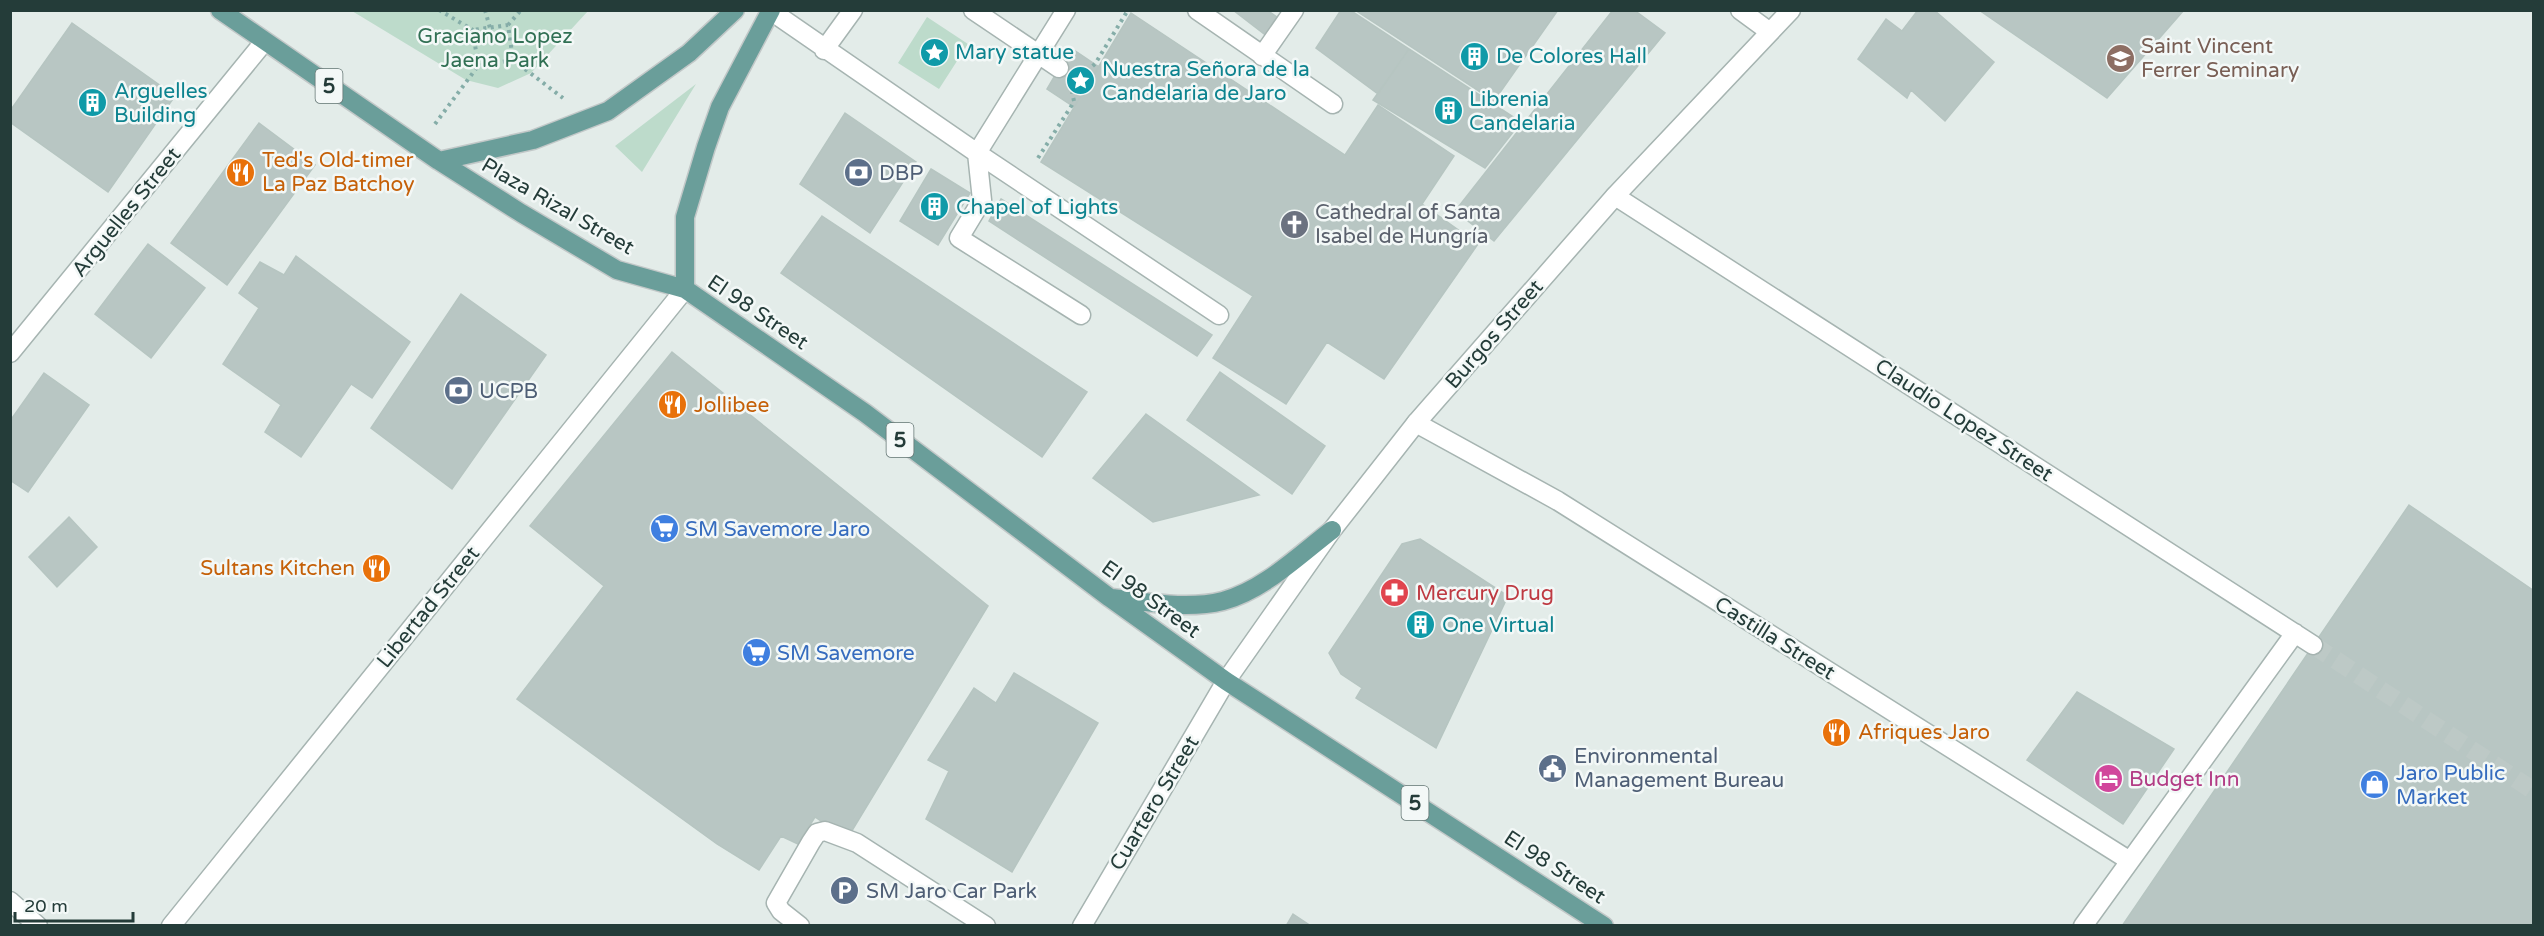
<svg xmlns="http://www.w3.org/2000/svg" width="2544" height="936" font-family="'Varela Round',sans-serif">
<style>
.green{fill:#bddbcb}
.building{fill:#b8c6c3;stroke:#b6c5c1;stroke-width:1.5}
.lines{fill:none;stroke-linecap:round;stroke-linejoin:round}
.minor-tunnel{stroke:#bdc9c6;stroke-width:18;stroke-dasharray:18 9;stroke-linecap:butt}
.service-casing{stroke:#a6b4b1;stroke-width:21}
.minor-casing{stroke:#a6b4b1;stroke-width:21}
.tertiary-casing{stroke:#a6b4b1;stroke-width:21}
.primary-casing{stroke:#c2c8c8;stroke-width:21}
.path{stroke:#85ada8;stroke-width:4;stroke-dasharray:3 4.5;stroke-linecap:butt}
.service{stroke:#fff;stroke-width:18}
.minor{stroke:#fff;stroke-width:18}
.tertiary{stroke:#fff;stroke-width:18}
.primary{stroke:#6a9e9a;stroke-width:18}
.labels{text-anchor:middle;stroke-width:5;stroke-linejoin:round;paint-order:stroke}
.shield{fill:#f3f8f7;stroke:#627472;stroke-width:1.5}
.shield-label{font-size:20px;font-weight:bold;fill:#243c39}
.park-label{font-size:21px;fill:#317054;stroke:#f3f8f7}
.education-label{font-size:21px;fill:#785e54;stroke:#f3f8f7;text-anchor:start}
.culture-label{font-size:21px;fill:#0d838f;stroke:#f3f8f7;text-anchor:start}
.food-label{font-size:21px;fill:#c56008;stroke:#f3f8f7;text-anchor:start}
.service-label{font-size:21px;fill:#4e5e75;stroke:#f3f8f7;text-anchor:start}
.street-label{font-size:21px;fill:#243c39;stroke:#f3f8f7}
.worship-label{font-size:21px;fill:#5b616d;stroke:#f3f8f7;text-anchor:start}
.shop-label{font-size:21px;fill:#366cbe;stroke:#f3f8f7;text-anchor:start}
.health-label{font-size:21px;fill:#be3a42;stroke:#f3f8f7;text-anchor:start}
.hotel-label{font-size:21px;fill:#b23c85;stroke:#f3f8f7;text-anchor:start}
</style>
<rect width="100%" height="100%" fill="#e3ece9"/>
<path class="green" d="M352 11H588L531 73 498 88 466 80Z
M927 17 968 44 939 89 898 63Z
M696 84 642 172 615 146Z"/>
<path class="building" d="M1233 10H1267L1281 20 1268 37Z
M1341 10H1350L1409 49 1378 94 1316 48Z
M1355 10H1558L1494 101Z
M1613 10H1634L1665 33 1494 241 1455 211Z
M1918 10H1934L1994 62 1945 121 1911 90 1907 98 1858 59 1886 19 1902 31Z
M1979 10H2184L2107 98Z
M1131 13 1345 155 1378 105 1454 156 1422 204 1478 244 1384 379 1327 342 1286 404 1213 358 1253 296 1041 162Z
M72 23 175 96 108 192 10 122V111Z
M1071 48 1099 67 1074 107 1047 89Z
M1409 49 1521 122 1485 168 1373 100Z
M845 113 916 162 870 233 800 184Z
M259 123 315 165 227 285 171 243Z
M931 169 970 193 938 245 900 221Z
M1001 199 1212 335 1197 356 989 221Z
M822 216 1087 392 1042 457 781 273Z
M148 244 205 288 151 358 95 314Z
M296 256 410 342 372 398 351 384 301 457 265 432 281 405 223 364 259 308 239 293 260 262 284 275Z
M461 294 546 355 452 489 371 428Z
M672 352 988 606 847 839 815 817 798 844 781 836 759 870 717 844 517 699 604 586 530 526Z
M1220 372 1325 446 1292 494 1187 420Z
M44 373 89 405 28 492 10 480V421Z
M1146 414 1259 495 1153 522 1093 478Z
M2409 505 2534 591V926H2122Z
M69 517 97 547 57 587 29 557Z
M1420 539 1508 596 1436 748 1356 698 1362 688 1341 674 1329 653 1402 544Z
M1014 673 1098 723 1012 872 926 819 949 771 928 760 974 688 996 703Z
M2077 692 2174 749 2123 824 2027 760Z
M1293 914 1311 926H1286Z"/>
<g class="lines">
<path class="minor-tunnel" d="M2313 645 2534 791"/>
<defs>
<path id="service" d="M973 10 1059 68
M1197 10 1333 104
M771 11 977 153 1066 10
M824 50 853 10
M1262 56 1294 10
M977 153 1219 315
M977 153 982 200 959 238 1081 315
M800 926 781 911 776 903 811 842 817 833 825 831 857 843 986 926"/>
<path id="minor" d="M1740 10 1770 32
M1615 196 2313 645
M1416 423 1558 501 2130 861
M10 901 38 926
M171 926 685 289
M2083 926 2295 633"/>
<path id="tertiary" d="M10 353 264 42
M1082 926 1226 681 1332 530 1416 423 1615 196 1791 10"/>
<path id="primary" d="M220 10 439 161 521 213 617 270 685 289 865 413 1110 598 1226 681 1604 926
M439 161 533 140 608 111 689 53 735 10
M685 289V217L706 147 720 107 771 10
M1112 598C1148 602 1187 610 1223 601 1264 590 1299 555 1332 530"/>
</defs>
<use href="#service" class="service-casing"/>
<use href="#minor" class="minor-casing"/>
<use href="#tertiary" class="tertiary-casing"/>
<use href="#primary" class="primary-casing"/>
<path class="path" d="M439 10 473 30
M485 10 490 28
M508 25 521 10
M513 60 563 98
M1087 71 1095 64 1128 10
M435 124 478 66 513 60 508 25 473 30 478 66
M1038 158 1072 105 1074 101 1072 92"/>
<use href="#service" class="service"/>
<use href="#minor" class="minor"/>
<use href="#tertiary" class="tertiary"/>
<use href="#primary" class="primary"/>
</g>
<defs>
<symbol id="sight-disc" viewBox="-11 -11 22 22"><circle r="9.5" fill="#0f9aa8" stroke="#f3f8f7"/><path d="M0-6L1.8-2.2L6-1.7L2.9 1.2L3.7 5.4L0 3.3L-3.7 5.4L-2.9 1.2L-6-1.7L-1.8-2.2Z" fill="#fff"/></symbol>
<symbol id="building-disc" viewBox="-11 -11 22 22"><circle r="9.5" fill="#0f9aa8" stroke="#f3f8f7"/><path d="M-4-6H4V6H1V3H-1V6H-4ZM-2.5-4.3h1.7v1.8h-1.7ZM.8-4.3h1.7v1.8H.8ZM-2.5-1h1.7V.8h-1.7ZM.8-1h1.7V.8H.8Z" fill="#fff"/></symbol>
<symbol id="university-disc" viewBox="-11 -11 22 22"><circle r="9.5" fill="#8d6e63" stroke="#f3f8f7"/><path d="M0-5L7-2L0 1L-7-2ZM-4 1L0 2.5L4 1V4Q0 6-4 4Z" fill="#fff"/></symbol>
<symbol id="restaurant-disc" viewBox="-11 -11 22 22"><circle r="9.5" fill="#e8710a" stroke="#f3f8f7"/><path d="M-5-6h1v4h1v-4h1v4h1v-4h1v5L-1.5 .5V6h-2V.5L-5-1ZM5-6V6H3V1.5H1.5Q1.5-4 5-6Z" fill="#fff"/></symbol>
<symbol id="bank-disc" viewBox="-11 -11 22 22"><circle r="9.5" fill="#5c6f8a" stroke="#f3f8f7"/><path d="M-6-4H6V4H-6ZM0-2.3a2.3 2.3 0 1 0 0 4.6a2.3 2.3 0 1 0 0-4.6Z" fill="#fff"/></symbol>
<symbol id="church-disc" viewBox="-11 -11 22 22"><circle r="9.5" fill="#6b7280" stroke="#f3f8f7"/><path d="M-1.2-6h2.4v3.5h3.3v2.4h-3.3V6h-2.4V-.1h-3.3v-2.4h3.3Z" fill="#fff"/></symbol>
<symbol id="supermarket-disc" viewBox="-11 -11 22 22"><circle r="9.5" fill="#3f7fe0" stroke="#f3f8f7"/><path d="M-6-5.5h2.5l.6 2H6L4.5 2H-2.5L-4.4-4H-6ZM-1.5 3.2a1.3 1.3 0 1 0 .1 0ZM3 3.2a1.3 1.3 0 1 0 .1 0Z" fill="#fff"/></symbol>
<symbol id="pharmacy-disc" viewBox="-11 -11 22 22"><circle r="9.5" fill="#e0444e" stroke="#f3f8f7"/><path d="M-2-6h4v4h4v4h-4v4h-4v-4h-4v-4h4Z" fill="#fff"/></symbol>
<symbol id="civic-disc" viewBox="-11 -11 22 22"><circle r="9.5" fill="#5c6f8a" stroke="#f3f8f7"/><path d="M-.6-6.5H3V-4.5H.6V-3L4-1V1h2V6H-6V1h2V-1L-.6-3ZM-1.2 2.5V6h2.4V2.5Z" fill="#fff"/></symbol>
<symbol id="hotel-disc" viewBox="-11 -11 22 22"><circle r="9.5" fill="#d1479c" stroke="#f3f8f7"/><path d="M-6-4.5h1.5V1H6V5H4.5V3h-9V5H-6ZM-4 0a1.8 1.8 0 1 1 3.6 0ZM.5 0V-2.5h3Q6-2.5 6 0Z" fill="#fff"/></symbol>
<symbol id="shop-disc" viewBox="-11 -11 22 22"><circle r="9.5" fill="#3f7fe0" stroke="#f3f8f7"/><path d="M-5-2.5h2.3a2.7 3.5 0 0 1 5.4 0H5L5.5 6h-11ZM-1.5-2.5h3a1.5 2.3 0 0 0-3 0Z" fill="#fff"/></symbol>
<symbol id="parking-disc" viewBox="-11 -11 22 22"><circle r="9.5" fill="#5c6f8a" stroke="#f3f8f7"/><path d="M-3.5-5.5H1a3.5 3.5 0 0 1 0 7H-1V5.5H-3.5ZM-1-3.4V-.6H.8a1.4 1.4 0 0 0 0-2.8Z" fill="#fff"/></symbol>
</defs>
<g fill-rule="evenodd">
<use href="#sight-disc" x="918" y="36" width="33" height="33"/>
<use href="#building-disc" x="1458" y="40" width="33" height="33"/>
<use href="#university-disc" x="2104" y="42" width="33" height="33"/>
<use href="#sight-disc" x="1064" y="64" width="33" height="33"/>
<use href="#building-disc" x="76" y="86" width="33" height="33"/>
<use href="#building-disc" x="1432" y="94" width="33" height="33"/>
<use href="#restaurant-disc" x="224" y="156" width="33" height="33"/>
<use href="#bank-disc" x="842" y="156" width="33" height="33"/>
<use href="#building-disc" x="918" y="190" width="33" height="33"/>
<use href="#church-disc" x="1278" y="208" width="33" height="33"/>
<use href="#bank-disc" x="442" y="374" width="33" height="33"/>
<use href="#restaurant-disc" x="656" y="388" width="33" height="33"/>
<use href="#supermarket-disc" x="648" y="512" width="33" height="33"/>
<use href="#restaurant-disc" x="360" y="552" width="33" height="33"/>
<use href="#pharmacy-disc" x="1378" y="576" width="33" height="33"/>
<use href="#building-disc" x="1404" y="608" width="33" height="33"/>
<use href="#supermarket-disc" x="740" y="636" width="33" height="33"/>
<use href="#restaurant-disc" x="1820" y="716" width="33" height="33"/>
<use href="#civic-disc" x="1536" y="752" width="33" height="33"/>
<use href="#hotel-disc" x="2092" y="762" width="33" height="33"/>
<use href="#shop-disc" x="2358" y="768" width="33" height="33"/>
<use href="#parking-disc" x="828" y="874" width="33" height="33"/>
</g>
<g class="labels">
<g class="shield">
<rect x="315.5" y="69" width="27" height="34" rx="4.5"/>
<rect x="886.5" y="423" width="27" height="34" rx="4.5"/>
<rect x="1401.5" y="786" width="27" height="34" rx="4.5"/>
</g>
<g class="shield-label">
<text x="329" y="93">5</text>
<text x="900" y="447">5</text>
<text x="1415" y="810">5</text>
</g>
<g class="park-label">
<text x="495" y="43">Graciano Lopez<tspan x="495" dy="24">Jaena Park</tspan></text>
</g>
<g class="education-label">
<text x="2141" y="53">Saint Vincent<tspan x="2141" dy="24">Ferrer Seminary</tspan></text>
</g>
<g class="culture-label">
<text x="955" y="59">Mary statue</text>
<text x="1496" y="63">De Colores Hall</text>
<text x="1102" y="76">Nuestra Señora de la<tspan x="1102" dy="24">Candelaria de Jaro</tspan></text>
<text x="114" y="98">Arguelles<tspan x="114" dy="24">Building</tspan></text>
<text x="1469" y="106">Librenia<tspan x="1469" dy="24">Candelaria</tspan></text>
<text x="956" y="214">Chapel of Lights</text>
<text x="1442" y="632">One Virtual</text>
</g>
<g class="food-label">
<text x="262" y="167">Ted's Old-timer<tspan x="262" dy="24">La Paz Batchoy</tspan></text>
<text x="694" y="412">Jollibee</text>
<text x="355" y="575" text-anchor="end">Sultans Kitchen</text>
<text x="1858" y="739">Afriques Jaro</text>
</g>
<g class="service-label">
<text x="879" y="180">DBP</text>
<text x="479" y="398">UCPB</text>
<text x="1574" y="763">Environmental<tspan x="1574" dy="24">Management Bureau</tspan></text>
<text x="866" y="898">SM Jaro Car Park</text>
</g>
<g class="street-label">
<text transform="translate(558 206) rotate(30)" y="7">Plaza Rizal Street</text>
<text transform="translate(126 212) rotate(-51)" y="7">Arguelles Street</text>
<text transform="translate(758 312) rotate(34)" y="7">El 98 Street</text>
<text transform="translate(1494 334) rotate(-49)" y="7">Burgos Street</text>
<text transform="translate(1964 420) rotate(33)" y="7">Claudio Lopez Street</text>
<text transform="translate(1151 599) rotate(36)" y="7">El 98 Street</text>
<text transform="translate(428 607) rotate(-51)" y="7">Libertad Street</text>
<text transform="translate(1775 638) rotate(32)" y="7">Castilla Street</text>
<text transform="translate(1154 803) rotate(-59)" y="7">Cuartero Street</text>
<text transform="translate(1555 867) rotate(33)" y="7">El 98 Street</text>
</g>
<g class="worship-label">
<text x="1315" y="219">Cathedral of Santa<tspan x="1315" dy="24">Isabel de Hungría</tspan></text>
</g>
<g class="shop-label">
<text x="685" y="536">SM Savemore Jaro</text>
<text x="777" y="660">SM Savemore</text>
<text x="2396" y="780">Jaro Public<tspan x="2396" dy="24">Market</tspan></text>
</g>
<g class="health-label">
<text x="1416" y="600">Mercury Drug</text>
</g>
<g class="hotel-label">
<text x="2129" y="786">Budget Inn</text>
</g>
</g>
<rect width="2544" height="936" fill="none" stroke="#243c39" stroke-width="24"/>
<path d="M15 912v9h118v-9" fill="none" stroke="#243c39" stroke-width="3"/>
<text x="24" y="912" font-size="18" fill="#243c39" stroke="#f3f8f7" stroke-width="4.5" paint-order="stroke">20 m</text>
</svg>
